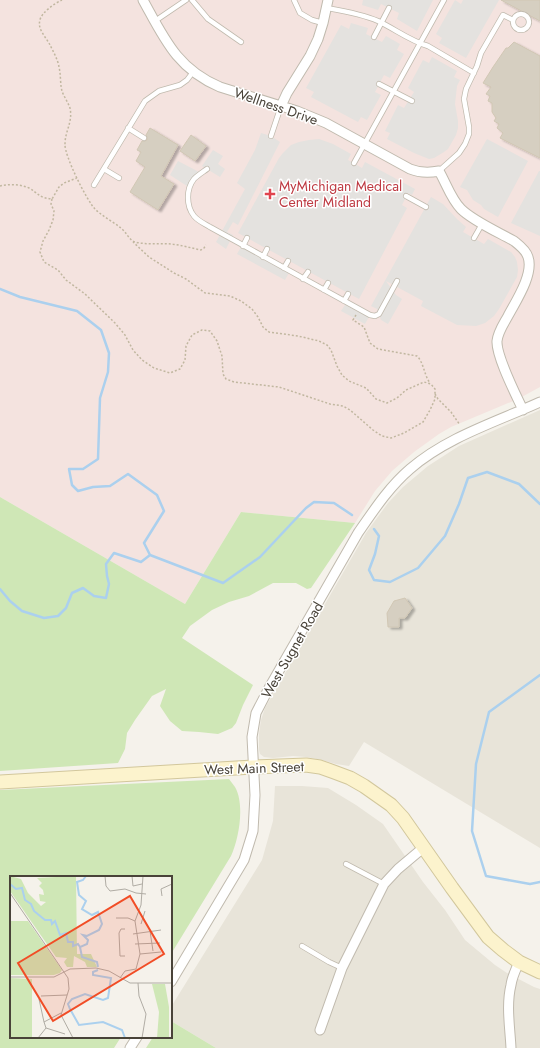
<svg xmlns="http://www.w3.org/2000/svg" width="540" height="1048" font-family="Jost,sans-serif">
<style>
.residential{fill:#e8e4d9}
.medical{fill:#f4e3df}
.green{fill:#cfe7b6}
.parking{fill:#e4e2df}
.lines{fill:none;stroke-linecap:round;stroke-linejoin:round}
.stream{stroke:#abd0ee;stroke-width:2.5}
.building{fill:#d6cfc1;stroke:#d1c7b4;filter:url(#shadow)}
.lane-casing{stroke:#c0baae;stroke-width:6}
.street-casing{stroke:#c0baae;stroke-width:11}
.secondary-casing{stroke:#d2c79c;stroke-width:15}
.path{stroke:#c1b7a0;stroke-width:1.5;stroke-dasharray:2 2;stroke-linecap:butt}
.lane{stroke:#fff;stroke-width:4.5}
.street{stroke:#fff;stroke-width:9}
.secondary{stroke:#fcf3cd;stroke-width:13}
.health-dot{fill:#e0444e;stroke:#fff;stroke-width:1.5}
.labels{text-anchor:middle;stroke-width:3;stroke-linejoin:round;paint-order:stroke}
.street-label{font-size:14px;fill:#494339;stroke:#fff}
.health-label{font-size:14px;fill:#be3a42;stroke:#fff;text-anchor:start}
.inset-river{fill:none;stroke:#abd0ee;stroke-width:2}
.inset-road{fill:none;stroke:#b0aca4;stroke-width:1}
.view{fill:#f14d26;fill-opacity:0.15;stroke:#f14d26;stroke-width:2}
.inset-edge{fill:none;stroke:#494339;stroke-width:2}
</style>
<defs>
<filter id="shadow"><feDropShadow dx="3" dy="2" stdDeviation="1" flood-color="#0004"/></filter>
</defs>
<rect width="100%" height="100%" fill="#f5f2eb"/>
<path class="residential" d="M540 410V848L364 742 349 766 336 764 322 760 306 757 293 756 273 758 264 757 260 754 259 750V734L261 720 265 708 366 533 388 503 403 487 428 466 459 446Z
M275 786H302L328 788 356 805 383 824 423 882 445 910 465 940 495 965 507 973 534 987 540 989V1048H216L171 1021V1007L262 860 273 821Z"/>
<path class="medical" d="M0 0H540V387L518 399 451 427 439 434 414 452 392 471 375 491 355 523 241 512 185 604 0 497Z"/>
<path class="green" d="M0 497 185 604 241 512 355 523 311 588 307 589 296 583H273L249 596 229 602 212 610 190 626 182 638 253 685 243 705 236 723 232 728 218 734 199 732 182 731 170 721 160 706 166 689 152 696 135 720 127 733 125 749 118 763 0 771Z
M229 779C231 782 233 784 235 787 245 804 239 839 231 856L171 954V877H11V1037H121L114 1048H0V790Z
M171 1021 216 1048H146L153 1037H171Z"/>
<path class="parking" d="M363 0H433L417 31 397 19 399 13 381 4 378 10 362 5Z
M455 0 461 4 463 0H499L466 58 439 43 442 38 436 34Z
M351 23 368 28 366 34 382 42 386 36 400 44 397 50 404 54 390 78 384 75 375 92 381 95 367 120 361 117 358 122 311 97 314 92 306 88 341 25 349 29Z
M432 57 457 71 454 77 460 80 457 86 455 104 458 121V128L456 135 448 149 444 152 434 158 429 159 414 153 387 139 390 133 385 131 398 105 404 108 414 92 408 88 423 60 429 63Z
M261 133 271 136 280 142 238 225 233 222 227 232 233 235 226 249 216 242 245 189 237 183 255 150Z
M319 139 333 144 351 154 348 160 362 168 365 162 415 189 412 195 408 193 402 205 407 208 359 299 238 233 279 158 283 153 291 145 299 142 309 140Z
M487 139 528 161 498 217 484 209 481 205 473 200 467 190 460 187Z
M213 150 223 156 218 164 225 169 220 177 202 166Z
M178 161 201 173 190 188 170 175Z
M539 171H540V236L511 223Z
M431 197 443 204 457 219 466 227 463 232 484 244 488 239 511 252 515 257 517 262 518 270 517 277 499 309 494 316 485 323 476 326 457 325 421 306 423 301 386 281 396 295 402 299 388 324 381 320 377 309 371 306Z
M242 245 290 271 285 280 237 254Z
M347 302 370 315 365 324 341 311Z"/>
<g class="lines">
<path class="stream" d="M0 289 20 297 77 311 101 330 109 353 108 372 100 398 98 459 83 469H69L72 485 78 491 93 487 110 486 128 474 157 495 164 511 144 543 150 555 223 583 260 557 306 508 314 502 334 503 352 515
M374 529 379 536 375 554 369 570 374 580 390 582 418 568 445 536 459 504 468 478 487 472 519 484 540 504
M0 589 10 601 22 611 44 618 58 616 66 608 72 593 83 588 94 596 106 598 109 584 107 576 106 564 114 553 141 562 150 555
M540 675 489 712 476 764 472 831 486 876 530 884 540 882"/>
</g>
<path class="building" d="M501 0H540V21Z
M514 42 540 56V158L500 138 503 133 497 128 499 124 494 121 496 118 492 112V103L488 101 490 96 486 94 491 87 483 83 493 67 506 48H508Z
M150 128 178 145 161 176 174 184 158 210 130 192 145 167 136 161 141 152 137 150 142 141H145L147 140V137L146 135Z
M191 135 206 146 195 161 180 151Z
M405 598 412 608 405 618H399V627H388L387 613 394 601Z"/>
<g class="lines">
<defs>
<path id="lane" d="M192 0 208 19 241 42
M294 0 300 13 312 20 323 23
M327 8C344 11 362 14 378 21 395 29 410 41 428 46L474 73
M513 22a8 8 0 1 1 16 0a8 8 0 1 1-16 0Z
M155 21 186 0
M374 37 389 8
M379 84 412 101
M128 128 144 138
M271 136 281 106
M354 163 444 0
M104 169 119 178
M207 169C203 172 198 175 194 179 186 189 186 206 194 216 198 221 205 224 210 227L370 315 375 316 379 314 397 281
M439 171 459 153 465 144 469 134V127L464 99 466 89 477 66 481 53 503 15 513 20
M94 185 145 101 159 91 180 85 187 80 193 72
M406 196 426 207
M474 238 482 224
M243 246 247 238
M263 257 267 249
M284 268 288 261
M303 279 308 272
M324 290 328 283
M344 301 348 294
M346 864 384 884
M302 946 329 962 342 968"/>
<path id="street" d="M143 0C164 38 177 69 220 87L297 111 326 123 410 169C420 173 429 173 439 171 446 183 451 199 461 209 473 221 498 232 514 241 519 245 526 250 528 257 534 274 516 301 508 316 503 325 498 332 497 341 496 356 516 395 523 410
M281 106 287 93 310 56 318 39 323 23 328 0
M171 982 244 860 253 831 255 795 252 737 256 713 269 688 358 533C374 510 389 487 410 469 447 437 496 422 540 402
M320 1030 342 968 384 884 398 869 423 848
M130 1048 137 1037
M511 1048C510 1028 506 1005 511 985 512 977 516 969 519 962"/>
<path id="secondary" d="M0 782 253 767 306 765 320 767 334 772 350 778 364 786 391 805 403 818 452 888 488 937 503 950 519 962 540 972"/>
</defs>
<use href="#lane" class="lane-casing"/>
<use href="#street" class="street-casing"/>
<use href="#secondary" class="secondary-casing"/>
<path class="path" d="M62 0C55 3 41 13 40 20 37 29 46 37 50 45 53 51 58 60 59 67 61 75 60 84 62 91 64 97 68 102 70 108 73 122 65 131 65 144 64 155 87 201 95 209 103 217 114 222 122 229 127 233 129 240 135 242 146 245 159 243 171 244 181 245 191 248 201 250L204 248 206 245
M0 186C9 184 20 184 29 188 38 193 39 198 52 199L59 187 64 183 77 178
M52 199 51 204 54 211 53 220 49 230 43 241 40 252 44 262 58 270 66 280 85 294 115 323 125 335 133 350 142 360 154 368 170 373 180 369 185 360 186 346 192 335 202 330 210 331 217 341 222 356 223 374 226 379 234 382 279 387 330 404 343 406 350 410 373 430 382 436 391 438 404 433 423 422 430 410 435 399V389L431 384 424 382 406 390 397 398 387 403 376 399 366 388 349 381 342 375 337 366 331 350 327 345 319 341 298 336 269 332 263 327 258 317 252 309 241 301 230 296 205 293 186 279 174 273 149 257 133 242
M356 315 353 320 364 327 370 343 378 349 417 356C424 363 424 375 430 383
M435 394 438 399 451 412 460 425"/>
<use href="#lane" class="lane"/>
<use href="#street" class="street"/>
<use href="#secondary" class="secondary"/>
</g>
<path class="health-dot" d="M268 188h4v4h4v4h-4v4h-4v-4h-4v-4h4z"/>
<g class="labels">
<g class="street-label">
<text transform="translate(276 106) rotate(19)" y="5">Wellness Drive</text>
<text transform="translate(292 650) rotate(-60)" y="5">West Sugnet Road</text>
<text transform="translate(254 768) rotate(-2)" y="5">West Main Street</text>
</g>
<g class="health-label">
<text x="279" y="191">MyMichigan Medical<tspan x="279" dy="16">Center Midland</tspan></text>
</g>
</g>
<g transform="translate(10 876)">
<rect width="162" height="162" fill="#f5f2eb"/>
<path d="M0 0 11 3 18 17 31 30 36 26 30 25 29 18 34 19 33 14 29 10 32 7 27 2 66 0 67 78H81L87 91H77L75 86 64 80 63 91H57L54 86 57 82 46 81 0 15ZM0 45H18L52 94 50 97 44 99H0ZM0 102 22 103V162L0 161ZM142 108H155L159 131V162H147L149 136Z" fill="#cfe7b6"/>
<path class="inset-river" d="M76 0 73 4 67 6 69 19 76 25 72 33 82 39 88 36 92 48 89 54 77 60 73 59 78 64 77 68 70 71 72 81 87 86 88 91M0 8 6 13 12 12 15 24 21 28 24 35 35 44H41L42 48 45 45 50 59 56 57 58 66H63V70L68 68 70 71M88 94 83 96V99L101 102 98 122 93 124 75 118 62 123 58 128 60 133 69 149 93 146 112 154 115 162"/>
<path class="inset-road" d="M95 0 96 10 100 15 115 13 126 17 136 18M122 0 123 10 132 8M0 17 58 102 59 113 51 139 63 162M152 20 151 13 162 8M106 42H118L125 45M131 48 135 35M115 53H111L109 57 110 80H115M140 55 143 75M123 58 151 54M125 68 150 67M130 78 125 45 131 29 133 0M130 78 151 76M0 101H44L60 93 86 92 99 95 120 107H162M110 102 115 95 126 93 130 78M128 107 129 120 136 138 132 162M31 120 57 119M29 123 34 146M36 152 55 158M28 162 36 152 34 146 51 137"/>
<path class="view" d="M120 20 154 78 43 145 8 87Z"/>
<rect width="162" height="162" class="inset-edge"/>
</g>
</svg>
